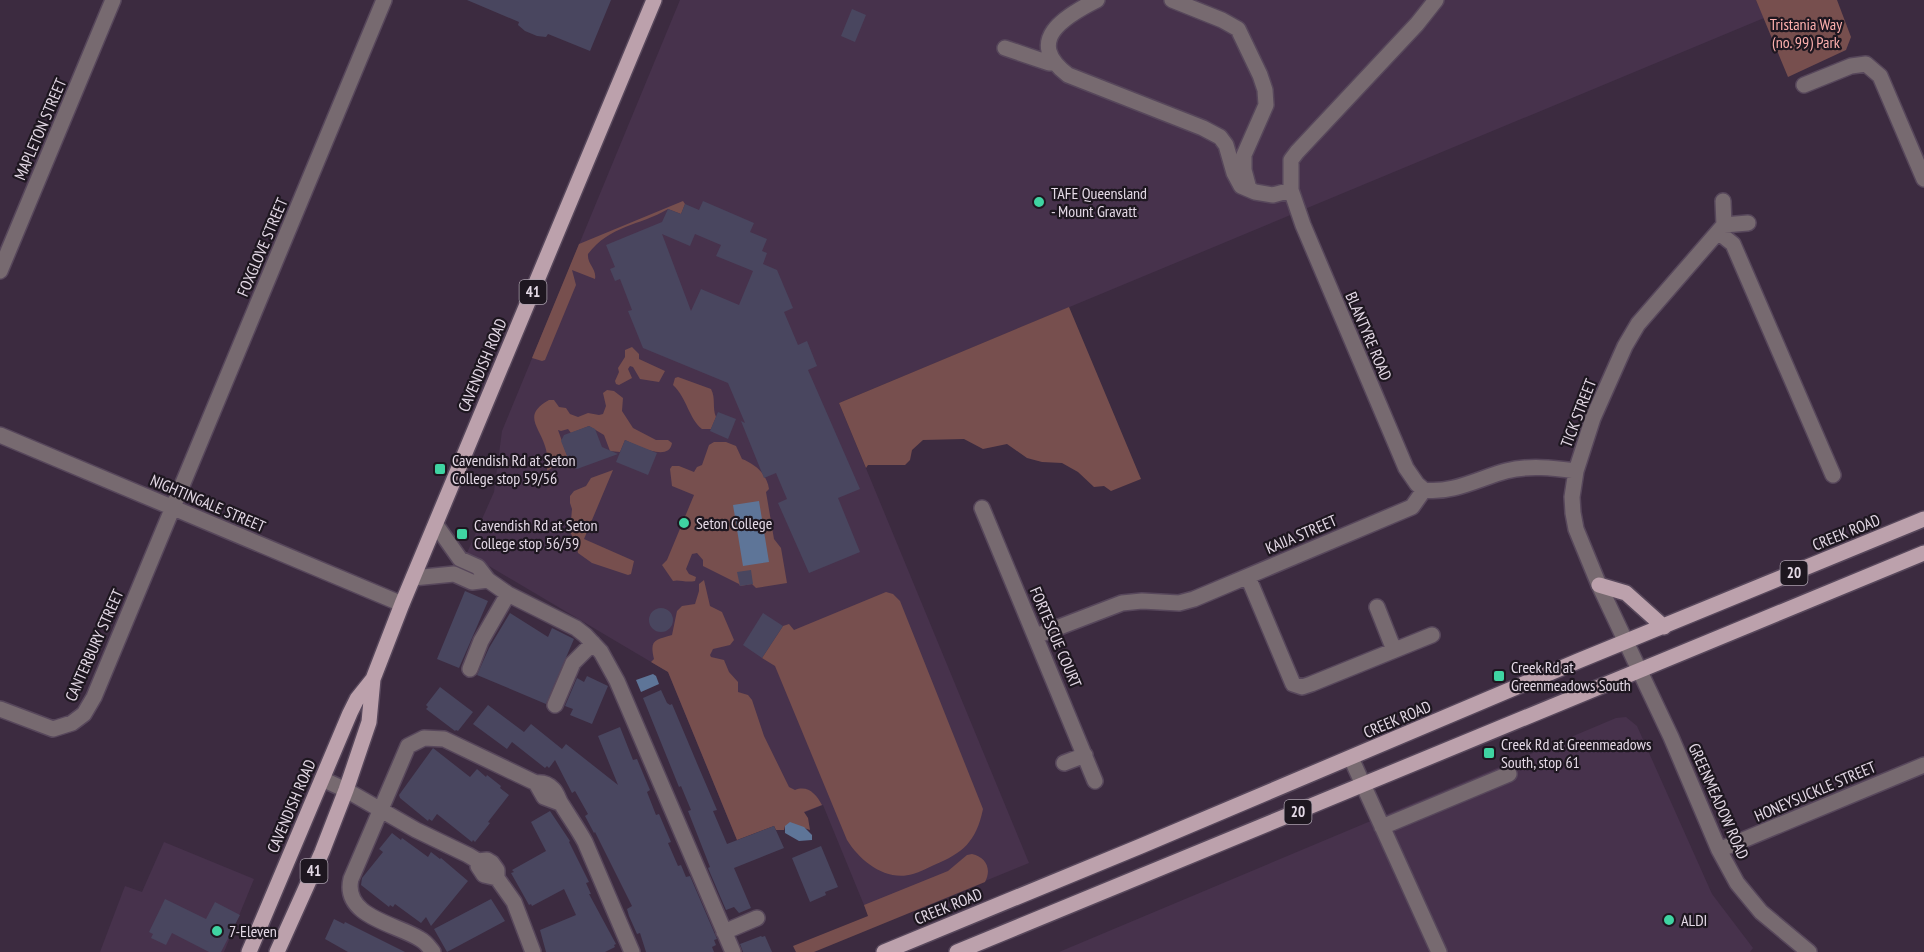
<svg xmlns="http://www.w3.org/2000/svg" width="1924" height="952" font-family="'PT Sans Narrow',sans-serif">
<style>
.built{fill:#47324c}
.green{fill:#774f4e}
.water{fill:#5e7598}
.building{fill:#49465f;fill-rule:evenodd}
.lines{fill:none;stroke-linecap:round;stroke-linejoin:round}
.minor-casing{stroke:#57475b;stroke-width:18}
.major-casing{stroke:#57475b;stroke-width:18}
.minor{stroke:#776a70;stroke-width:15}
.major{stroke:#bca1ac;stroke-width:15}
.poi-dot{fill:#3fd4a2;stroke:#1e1720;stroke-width:2}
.labels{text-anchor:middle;stroke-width:4.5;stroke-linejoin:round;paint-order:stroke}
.shield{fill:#1e1720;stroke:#a99fab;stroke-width:1.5}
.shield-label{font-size:15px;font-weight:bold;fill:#e4d9e6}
.park-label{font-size:16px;fill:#feb0ae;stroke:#1e1720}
.street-label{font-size:16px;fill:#e4d9e6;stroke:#1e1720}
.poi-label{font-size:16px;fill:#e4d9e6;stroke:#1e1720;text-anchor:start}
</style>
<rect width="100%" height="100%" fill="#3c2b40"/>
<path class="built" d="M680 0H1756L1764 18 839 403 1029 863 873 927 823 805 737 840 668 672 467 553 494 492 502 431Z
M1626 717 1637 726 1712 894 1753 948 1750 952H1059L1616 718Z
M164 842 254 879 224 952H100L125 886 142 892Z"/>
<path class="green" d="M1756 0H1837L1851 37 1846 50 1788 77Z
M683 201 685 204 681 214 668 209C639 226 610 225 588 254 587 264 597 269 595 279L572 270 576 285 545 360 542 361 532 358 579 244Z
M1069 307 1141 479 1111 491 1104 486 1094 487 1078 472 1062 463 1042 462 1027 458 1007 444 983 449 964 439 923 440 912 450 910 460 905 465H868L866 468 839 403Z
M632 347 639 354V359L665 371 659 382 640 379 633 367 630 366 628 369 632 378 619 385 616 384 615 381 619 372 618 368 625 357V350Z
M678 377 711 389C716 398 712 408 716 417L711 429H702C689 419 687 398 673 385L675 378Z
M607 390 614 391 623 398 622 411 633 428 656 440H668L672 443C669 463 636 445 625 440L620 452 610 451 604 435 589 426 571 433 568 429 561 431 558 430 568 458 547 471C547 463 548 454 545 446 539 426 522 415 549 400H554L559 407 566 408 570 414 578 417 588 413 599 415 603 414 606 406 603 393Z
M714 442H726L736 446 742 459C755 464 767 474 769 489L766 492 774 539 781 548 787 583 756 588 752 584 740 586 739 584 703 566V560L697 553 692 554 686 569 689 574 696 577 695 581C685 583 679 579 673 581L662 565 667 560 694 495 672 486 670 469 672 466H679L694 472 697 467 702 465 709 445Z
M613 470 584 539 634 561 631 574 628 575 592 563 578 553 576 543 570 532 572 509 570 503V496L574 491 586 486 591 478Z
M704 580 710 606 722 612 734 640 730 645 713 649 710 655 711 657 724 660 729 672 738 682V692L748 695 752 700 764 736 789 787 795 790C808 785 816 794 822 805L804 812 808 818 810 830 798 826H785L784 830H776L774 826 737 840 668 672 651 662 654 659C649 639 656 640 672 635L677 611 682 606 695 604 699 591V584Z
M886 592 893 594 900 601 983 809C976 842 963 853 934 865 927 868 920 872 913 874 886 882 860 861 847 840L775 666 762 658 783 626 789 624 794 630Z
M972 854C986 857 992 869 985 882L814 952H796L793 946 868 916 864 905 948 871 967 855Z"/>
<path class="water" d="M759 501 769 562 743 566 733 505Z
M653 674 656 676 659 684 641 692 636 680Z
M790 822 804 827 812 835V840L799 841 785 833V826Z"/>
<path class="building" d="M467 0H611L590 51 548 34 546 37 537 36 525 31 518 25 519 22Z
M852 9 866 15 855 42 841 36Z
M703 201 754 223 750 232 767 239 762 251 767 253 763 264 777 270 793 308 784 312 798 345 807 341 817 366 808 370 860 489 838 498 860 552 809 573 778 503 787 499 776 473 764 478 741 421 745 423 728 383 643 348 628 311 632 310 620 279 615 281 610 269 615 267 606 245 662 222 668 209 681 214 685 204 699 210ZM662 234 690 246 695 234 721 245 716 256 753 271 739 305 701 289 691 311Z
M718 412 736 419 728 439 710 431Z
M589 426 595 429 602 447 618 454 577 469 571 466 561 441 564 435Z
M625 440 657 453 648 475 616 462Z
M751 570 753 584 740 586 737 572Z
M465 591 488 601 459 668 437 659Z
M649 620a12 12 0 1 1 24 0a12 12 0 1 1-24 0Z
M510 613 548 637 552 628 574 639 546 704 477 675 489 648Z
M763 613 783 626 762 658 743 645Z
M587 676 608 686 592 724 570 715 573 709 565 706 577 678 584 682Z
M440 687 473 712 458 731 456 730 455 731 426 709 428 707 426 705Z
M661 690 667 703 670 705 672 704 699 768 717 810 713 811 727 844 774 826 784 848 734 868 751 908 739 913 734 907 726 910 708 868 710 867 688 811 691 810 681 786 679 787 643 698Z
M488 705 524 732 531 724 562 749 566 744 618 785 598 736 620 727 633 760 637 759 650 790 647 792 656 815 659 814 671 842 668 843 678 866 681 865 686 877 690 876 717 939 714 940 716 945 712 947 714 952H646L640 933 637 934 629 916 627 909 632 906 595 832 594 833 585 816 588 814 575 791 572 793 555 760 549 768 547 766 545 768 512 742 507 749 473 724Z
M433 748 470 777 477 769 486 777 487 775 501 786 500 788 509 795 488 822 490 823 475 842 473 840 472 842 437 814 432 821 429 819 428 821 400 798 399 795Z
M550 811 570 841 569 842 589 882 586 883 591 894H589L616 944 614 945 615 947 605 952H546L540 930 576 915 564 889 532 906 531 904 529 905 511 873 514 872 512 870 546 851 531 822Z
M392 833 401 840 402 838 428 857 431 852 440 859 441 858 468 881 431 926 426 917 421 923 395 904 393 907 390 905 389 907 361 885 362 878 383 852 379 849Z
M821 846 838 887 825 892 826 895 810 902 792 858Z
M165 899 206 919 215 902 240 915 221 952H209L172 933 166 945 151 938 153 934 149 932Z
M491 899 505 921 447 952 434 929Z
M334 919 344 924 345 922 405 952H348L325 939Z
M761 936 762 937 765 936 772 952H743L740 944Z"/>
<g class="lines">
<defs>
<path id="minor" d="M1097 0C1065 16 1023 41 1068 75L1203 128 1220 137 1226 145 1234 173 1241 186 1255 192 1273 195 1291 190
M1172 0 1222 20 1238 29 1260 75 1265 90 1266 105 1244 155V170L1248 185
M1005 48 1049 63H1055
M1804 85 1851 66 1866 64 1880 76 1924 179
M1723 201 1724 225 1638 324 1625 346 1593 418 1576 471 1572 497 1573 513 1576 529 1599 585 1671 737 1719 850 1737 883 1761 912 1809 952
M1724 225 1748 223
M1718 232 1733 244 1833 475
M0 271 113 0
M0 435 402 604
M1424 490 1417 484 1406 468 1303 225 1291 190V160L1297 152 1417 24 1436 0
M982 508 1095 781
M436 525 460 559 478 567 488 580 508 594 576 628 585 635 601 652 617 681 733 952
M1248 577 1293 684 1302 687 1311 684 1432 635
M413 578 454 574 472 582 488 580
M1377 607 1394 650
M1036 636 1122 603 1142 601 1179 603 1194 599 1412 507 1424 490C1452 494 1480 478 1506 471 1529 465 1553 468 1576 471
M470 669 481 641 508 594
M555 705 573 663 593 643
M0 709 53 729 72 723 84 714 94 697 384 0
M1351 758 1439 952
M1064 763 1085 755
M322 779 346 790 416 830 468 855 478 861 487 860 492 863 497 870V878L484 875 478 866V861
M560 803 544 797 536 783C543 782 548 784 553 789 558 794 558 800 562 805 570 818 578 829 585 842L632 952
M1382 827 1509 774
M1719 850 1924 765
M497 878 514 902 533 952
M724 932 757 918
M433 952C429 947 426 942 420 939 397 924 342 917 351 879L408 746 424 738 444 739 536 783"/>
<path id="major" d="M1599 585 1626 593 1664 627
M249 952 350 713 357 699 373 679
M277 952 322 852 346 790 369 722 373 679 402 604 654 0
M884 952 1141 846 1578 661 1924 519
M957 952 1924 553"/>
</defs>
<use href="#minor" class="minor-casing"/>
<use href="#major" class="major-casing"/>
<use href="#minor" class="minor"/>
<use href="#major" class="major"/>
</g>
<g class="poi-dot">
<circle cx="1039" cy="202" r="6"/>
<rect x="434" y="463" width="12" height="12" rx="3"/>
<circle cx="684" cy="523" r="6"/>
<rect x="456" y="528" width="12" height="12" rx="3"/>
<rect x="1493" y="670" width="12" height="12" rx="3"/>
<rect x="1483" y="747" width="12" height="12" rx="3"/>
<circle cx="1669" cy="920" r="6"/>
<circle cx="217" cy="931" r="6"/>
</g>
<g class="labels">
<g class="shield">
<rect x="519.5" y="280" width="27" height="24" rx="4.5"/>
<rect x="1780.5" y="561" width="27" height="24" rx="4.5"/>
<rect x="1284.5" y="800" width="27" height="24" rx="4.5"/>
<rect x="300.5" y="859" width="27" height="24" rx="4.5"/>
</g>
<g class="shield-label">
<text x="533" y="297">41</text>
<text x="1794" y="578">20</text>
<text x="1298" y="817">20</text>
<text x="314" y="876">41</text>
</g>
<g class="park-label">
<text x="1806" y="30">Tristania Way<tspan x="1806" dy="18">(no. 99) Park</tspan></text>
</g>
<g class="street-label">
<text transform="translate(40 129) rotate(-67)" y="6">MAPLETON STREET</text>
<text transform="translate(262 247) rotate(-67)" y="6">FOXGLOVE STREET</text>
<text transform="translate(1369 336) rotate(67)" y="6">BLANTYRE ROAD</text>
<text transform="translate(482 365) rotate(-67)" y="6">CAVENDISH ROAD</text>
<text transform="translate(1578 413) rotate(-69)" y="6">TICK STREET</text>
<text transform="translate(208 503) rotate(23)" y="6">NIGHTINGALE STREET</text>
<text transform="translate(1846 532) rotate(-22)" y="6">CREEK ROAD</text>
<text transform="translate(1301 534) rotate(-23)" y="6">KAIJA STREET</text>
<text transform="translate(1056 637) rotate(67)" y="6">FORTESCUE COURT</text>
<text transform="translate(94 645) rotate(-66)" y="6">CANTERBURY STREET</text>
<text transform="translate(1397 719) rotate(-23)" y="6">CREEK ROAD</text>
<text transform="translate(1815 791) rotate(-23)" y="6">HONEYSUCKLE STREET</text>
<text transform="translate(1719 801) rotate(66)" y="6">GREENMEADOW ROAD</text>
<text transform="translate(291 806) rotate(-67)" y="6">CAVENDISH ROAD</text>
<text transform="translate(948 906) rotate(-22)" y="6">CREEK ROAD</text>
</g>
<g class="poi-label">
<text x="1051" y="199">TAFE Queensland<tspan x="1051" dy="18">- Mount Gravatt</tspan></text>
<text x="452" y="466">Cavendish Rd at Seton<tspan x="452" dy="18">College stop 59/56</tspan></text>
<text x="696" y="529">Seton College</text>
<text x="474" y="531">Cavendish Rd at Seton<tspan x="474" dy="18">College stop 56/59</tspan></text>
<text x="1511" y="673">Creek Rd at<tspan x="1511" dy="18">Greenmeadows South</tspan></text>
<text x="1501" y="750">Creek Rd at Greenmeadows<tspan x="1501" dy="18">South, stop 61</tspan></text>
<text x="1681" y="926">ALDI</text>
<text x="229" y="937">7-Eleven</text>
</g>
</g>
</svg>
